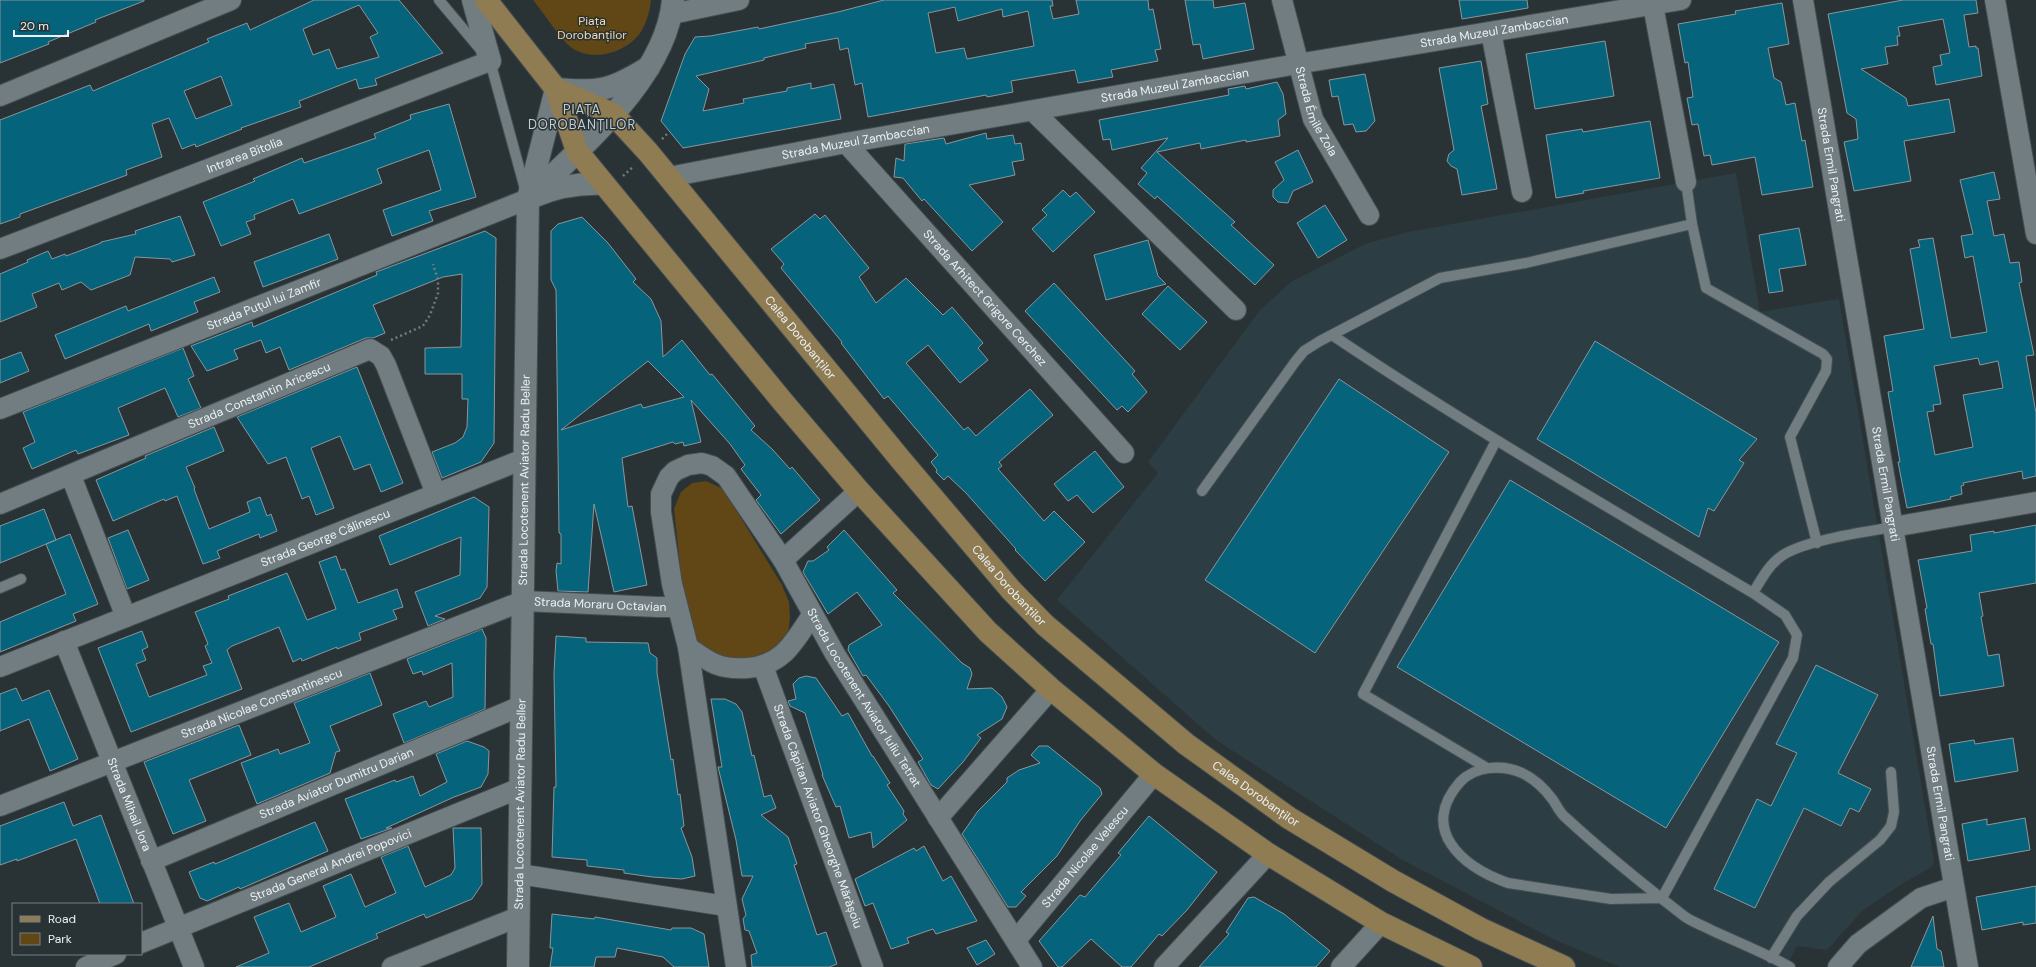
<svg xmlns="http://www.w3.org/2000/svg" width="2036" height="967" font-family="'DM Sans',sans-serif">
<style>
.built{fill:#2c3e44}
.green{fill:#614616}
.building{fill:#05637c;stroke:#8b969b;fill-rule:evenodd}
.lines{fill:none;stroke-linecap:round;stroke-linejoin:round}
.lane-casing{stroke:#454e51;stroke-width:12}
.street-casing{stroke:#454e51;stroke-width:22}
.secondary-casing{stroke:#454e51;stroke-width:24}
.primary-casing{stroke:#454e51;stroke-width:24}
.path{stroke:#717a7c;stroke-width:2.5;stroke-dasharray:2 3;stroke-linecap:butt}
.lane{stroke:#717d81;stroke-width:10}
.street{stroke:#717d81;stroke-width:20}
.secondary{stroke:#717d81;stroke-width:22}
.primary{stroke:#907c52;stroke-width:22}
.labels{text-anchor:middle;stroke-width:3;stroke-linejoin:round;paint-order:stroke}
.park-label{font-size:12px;fill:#f7d9aa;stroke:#293336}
.street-label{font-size:12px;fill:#ebf1f3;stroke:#293336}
.neighbourhood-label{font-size:13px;letter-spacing:1px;fill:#c1ced2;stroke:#293336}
</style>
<rect width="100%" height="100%" fill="#293336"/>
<path class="built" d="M1736 173 1760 312 1839 299 1934 860 1932 867 1903 883 1862 911 1827 950 1797 946 1786 967H1620L1555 940 1401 859 1216 740 1057 600 1158 473 1148 462 1260 310 1291 282 1365 244 1408 232Z"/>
<path class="green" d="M533 0H651C650 10 647 21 642 30 629 52 594 63 572 48 561 40 543 12 533 0Z
M706 481 723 489 782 585 789 602 790 618 788 634 776 649 762 659 725 663 699 648 685 612 674 509 681 492 692 483Z"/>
<path class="building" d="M0 0H144V1L95 20 96 22 48 42 49 44 0 63Z
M314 0H399L443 53 375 79 377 85 359 89 356 79 299 101 301 107 241 128 242 129 196 147 195 144 182 149 169 118 152 124 162 157 126 170 127 175 20 214V217L0 224V120L90 85 93 91 209 42 207 39 247 23 250 30ZM359 5 378 33 370 37 379 57 337 69 329 49 313 55 303 29ZM221 76 232 105 196 119 184 91Z
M884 0H1052L1053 6H1050L1053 19 1079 14 1076 0H1148L1149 10 1153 9 1161 49 1155 50 1158 61 1111 70 1113 77 1078 83 1075 70 1011 81 1013 92 987 97 986 95 868 117 862 83 855 85 848 48 840 50 838 38 805 44 806 48 764 58V60L696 76 709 89 703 111 744 103 743 99 787 91V88L811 83V89L834 84 841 119 683 148 661 121 685 54 695 37 710 36 758 27 759 29 838 12ZM955 7 958 21 1002 9 1003 17 1028 11 1034 46 967 59 964 48 936 53 928 13Z
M1185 0H1213L1214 8 1245 3 1254 49 1203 59 1200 44 1193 45Z
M1459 0H1527L1528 8 1462 19Z
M1903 0H1976L1978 13 1964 15 1969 47 1976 46V48H1978L1982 76 1936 85 1933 67 1942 65 1940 55 1950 53 1943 19 1898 27 1900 36H1897L1898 45 1885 47 1888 64 1861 69 1906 98 1908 106 1949 99 1955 132 1904 141 1911 181 1854 191 1844 142 1858 139 1856 119 1847 113 1828 14Z
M1782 3 1789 44 1768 48 1774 78 1781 82 1786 105 1795 103 1802 141 1805 140 1813 187 1762 195 1755 157 1712 165 1710 155 1704 156 1698 124 1692 125 1687 98 1693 97 1688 62 1685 63 1678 24 1736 14 1735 11Z
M1605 41 1614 96 1535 109 1526 54Z
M1481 61 1488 104 1481 106 1497 189 1462 195 1457 169 1451 166 1447 161 1449 154 1454 150 1439 68Z
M1365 74 1375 121 1366 131 1356 132 1353 124 1344 125 1338 96 1332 97 1329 80Z
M1277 82 1283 94 1286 114 1278 120 1280 136 1246 142V140L1201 149 1200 143 1157 152 1235 222 1231 225 1274 265 1255 285 1157 196 1155 199 1138 184 1147 173 1141 168 1168 138 1112 150 1110 139 1103 140 1099 120 1229 95 1228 89 1245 86 1246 89Z
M449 104 476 197 429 211 433 221 392 236 383 210 441 190 429 150 377 169 382 183 299 214 293 199 254 215 255 219 246 222 251 234 221 246 203 202 255 181 253 179 302 158 304 163 376 138 374 134 411 119 410 115Z
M1650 121 1660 178 1583 191 1584 193 1556 198 1546 135 1582 129 1583 132Z
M986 133 987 139 1013 135 1015 144 1021 143 1024 160 1012 162 1015 175 969 185 1003 222 972 251 924 199 922 201 903 178 894 177 896 158 904 161 905 144 944 138 946 144Z
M1298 150 1313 182 1293 191 1288 203 1278 202 1273 197V190L1284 180 1275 162Z
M1994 172 2000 199 1987 201 1994 236 2004 234 2010 263 2019 262 2022 282 2019 283 2034 355 2026 356 2036 413V476L2023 479 2022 471 1963 483 1964 485 1961 486 1962 494 1950 497 1951 499 1907 508 1898 462H1900L1888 392 1893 391 1884 336 1924 329 1910 249 1920 247 1918 240 1933 238 1951 338 1987 332 1973 256 1965 258 1961 236 1973 234 1960 180ZM1978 358 1980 365 1998 361 2003 388 1963 395 1973 447 1935 455 1927 412 1934 411 1933 405 1941 404 1934 366Z
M1063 190 1070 197 1076 192 1095 212 1053 252 1032 229 1047 215 1042 210Z
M1325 205 1347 240 1318 258 1297 223Z
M815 214 820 219 825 215 869 268 859 277 876 303 906 278 943 315 952 307 983 343 978 348 988 360 960 383 928 345 906 363 964 430 968 427 976 436 1030 389 1053 415 999 462 1002 466 998 469 1044 521 1054 511 1085 542 1045 581 1015 550 1016 549 966 493 948 476 944 480 936 472 937 470 931 462 938 455 888 396 884 399 841 343 842 342 781 268 784 264 771 249Z
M180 216 195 255 172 262 170 259 135 257 130 275 91 290 81 282 62 290 59 283 32 294 37 307 0 322V274L28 262 27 260 48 251 52 259 65 254 66 256 101 243V242L136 234 135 231Z
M582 217 608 243 636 279 633 282 651 299 661 321 663 357 682 340 710 375 712 374 755 426 751 430 772 449 790 469 792 467 820 500 781 534 756 500 761 495 741 469 745 465 730 444 691 400 701 442 684 446 683 442 675 444 673 442 622 458 628 507 632 506 647 585 614 592 594 504 588 592 558 591 556 571 557 563 561 564V534L559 533 556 290 551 280V231L558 224ZM648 361 684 397 643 408 641 404 561 430Z
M1799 228 1806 265 1779 269 1783 291 1769 293 1759 235Z
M485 231 496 238 494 443 481 462 442 478 432 452 455 443 463 437 467 427 468 399H462V374H425V348L461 347 462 274 443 277 373 305 385 333 373 338H366L289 370 280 347 266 353 261 340 234 350 238 359 207 371 191 346 252 322 253 327 377 275 376 272Z
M329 234 338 259 263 287 254 262Z
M1148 240 1158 276 1166 284 1106 300 1094 255Z
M214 277 220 292 194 302 198 312 151 331 149 324 65 359 55 335 126 306 128 311Z
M1054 283 1135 371 1132 374 1147 392 1128 412 1122 406 1117 410 1025 311Z
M1168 286 1207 322 1180 350 1142 314Z
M1595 341 1757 439 1739 460 1744 463 1714 511 1708 508 1699 537 1537 439Z
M183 348 194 376 188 379 201 408 178 417 165 388 118 408 129 435 78 454 76 450 32 469 23 448 35 442 23 412Z
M21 352 29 371 0 383V360Z
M357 367 403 483 381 492 370 464 354 470 340 436 311 448 334 508 316 515 309 496 302 499 286 457 268 464 237 417Z
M1339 379 1449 452 1315 653 1205 580Z
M214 427 224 451 186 467 195 488 194 489 209 529 250 512 247 502 260 497 267 516 271 514 277 531 260 538 259 534 217 551 220 558 203 564 177 496 165 501 164 499 113 521 96 480 146 458 145 456Z
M1095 451 1124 487 1093 513 1077 495 1068 501 1054 484Z
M1510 480 1779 642 1666 828 1397 667Z
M474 497 489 507 487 587 480 598 435 616 445 619 428 626 415 592 460 575 461 537 390 565 379 536Z
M44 509 56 540 0 563V526Z
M2036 525V583L1979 593 1983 616 1981 617 1988 656 1999 654 2004 686 1940 696 1933 644H1931L1925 609 1927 608 1918 560 1972 551 1970 535 1994 531V533Z
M128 530 149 580 127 589 108 538Z
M844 530 897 590 893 593 962 663 970 668 972 674 967 689 992 688 1002 697 1007 707 1002 719 977 735 981 738 963 762 938 789 931 785 918 762 923 759 889 706 866 675 863 676 848 650 849 645 882 625 857 592 828 614 803 572 808 561H813L829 550 827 547Z
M70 534 98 604 73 614 76 621 0 652V622L66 594 46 544Z
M336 556 341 570 345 569 358 603 397 589 403 607 393 610 397 619 359 633 361 640 337 649V647L302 661 301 658 293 662 279 627 232 646 227 650 242 689 131 732 98 648 142 631 148 647 142 650 146 660 136 664 149 697 207 675 203 666 212 663 205 646 208 644 195 612 229 599 228 596 287 573 307 620 336 609 319 562Z
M482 629 486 638 485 709 404 743 393 714 426 701 429 707 453 697 452 663 423 675 422 671 413 674 407 659Z
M556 636 586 638V642L648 643 650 653 657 658V673L671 760 673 759 678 795 680 794 684 826 681 828 692 857 695 876 682 879 652 877 624 873V870L587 866V860L552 857 554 787H556L554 673Z
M1816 665 1878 695 1838 773 1871 789 1859 812 1850 808 1841 826 1804 808 1755 908 1714 889 1757 799 1771 806 1797 753 1776 744Z
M370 673 382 705 330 726 340 751 336 752 330 773 257 804 241 763 278 749 280 754 310 743 294 703Z
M806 676 816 678 842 716 848 713 872 756H873L890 783 887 785 904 811 903 814 907 820 873 848 871 832 849 838 840 806 836 807 822 775H823L805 713 790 706 788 701 796 699 793 684 799 678Z
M16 688 22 701 49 690 78 759 50 771 29 719 0 731V694Z
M711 699H725L736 704 742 712 752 756 754 755 764 797 771 795 776 808 761 815 788 837 797 864 794 865 817 935 826 932 837 964 829 967H752L751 955 757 953 749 931 745 930 743 919 746 915 742 899 753 876H742L736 840 718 767H722Z
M239 725 251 755 189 780 206 821 173 834 144 762Z
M2013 738 2018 771 1955 782 1949 744 1974 740 1975 744Z
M467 741 484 747 489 751 488 774 481 787 454 797 386 828H392L361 839 345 799 395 780 396 782 413 776 420 796 447 782 436 754Z
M1039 746H1048L1100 788 1102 794 1080 821 1057 856 1021 892 1026 896 1016 907H1008L962 834 978 811 1007 782V778L1019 770 1040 763 1031 755Z
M64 802 73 826 101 815 134 904H100L76 839 17 861V859L0 865V826Z
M1149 816 1217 872 1187 910 1162 936 1159 934 1131 967H1122L1091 939 1062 967H1058L1039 941 1080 895 1085 897 1121 855 1118 853Z
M2025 818 2030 850 1968 861 1962 824 1987 819V825Z
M315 822 328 851 240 889 239 887 207 901 200 898 189 872 214 862 215 864Z
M453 828H481L482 884 472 899 426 918 424 914 376 934 378 938 309 967H236L269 953 254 917 289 903 301 932 336 917 323 886 351 874 365 907 396 893 381 857 408 846 425 887 451 875 455 868Z
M924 846 943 881 951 876 977 921 936 934 933 929 907 938 909 943 891 949 873 903 865 906 855 879 914 848 916 851Z
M2036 886V923L2023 925V922L1982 930 1976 897Z
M1254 897 1284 914 1330 951 1316 967H1199L1229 934 1226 932 1248 898Z
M552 914 594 919 595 917 671 930 672 928H691L704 934 709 967H674L663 957 617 948 615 957H596L594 967H550L553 948H550Z
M1933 916 1937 949 1941 951 1944 967H1911Z
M986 940 995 954 977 965 967 948Z"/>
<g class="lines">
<defs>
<path id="lane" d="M439 0 490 61 525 189
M1686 182 1692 224 1706 288 1823 354 1827 359 1826 371 1790 437 1817 543
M1332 335C1469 427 1611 509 1753 593L1785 615 1797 635 1793 658 1662 898 1611 899 1508 883C1463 867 1418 830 1460 782 1475 766 1502 764 1522 773 1535 779 1545 789 1553 800 1557 806 1560 813 1565 817 1603 852 1644 885 1684 916 1692 922 1702 925 1711 930 1737 942 1765 953 1790 967
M1202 491 1295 362 1304 351 1320 341 1440 278 1526 263 1692 224
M0 588 21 579
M1753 593C1761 580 1769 564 1783 555 1806 540 1865 532 1893 527
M1487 768 1363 694 1496 441
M1771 958 1797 916 1829 882 1880 840 1891 826 1894 812 1891 772"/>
<g id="street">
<path id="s1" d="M1282 0 1313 119 1369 215"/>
<path id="s2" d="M1803 0 1968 967"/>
<path d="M1995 0 2036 234"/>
<path d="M1653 5 1686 182"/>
<path d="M672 14 739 0"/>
<path d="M1491 32 1522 192"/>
<path d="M0 96 231 0"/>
<path d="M1033 111 1236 310"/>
<path id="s3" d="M846 143 1124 453"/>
<path id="s4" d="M669 177 846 143 1297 64 1681 0"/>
<path id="s5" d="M0 249 490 61"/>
<path id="s6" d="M0 409 528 199"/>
<path d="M71 476 126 617"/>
<path id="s7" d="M0 504 370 349 381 356 386 365 436 494"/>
<path d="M1893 527 2036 502"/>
<path d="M783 560 859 491"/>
<path id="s8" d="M64 641 194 967"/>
<path d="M688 647C710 663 720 670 748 668 783 665 794 642 812 615"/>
<path id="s9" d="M763 666 873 967"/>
<path id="s10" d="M0 667 524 459"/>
<path id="s11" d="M0 806 523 601 658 607H677"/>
<path d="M938 818 1051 689"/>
<path id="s12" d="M151 861 521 706"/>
<path d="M519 874 726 906"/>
<path id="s13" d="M1016 940 1154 774"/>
<path id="s14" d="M141 943 520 788"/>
<path d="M86 967 116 954"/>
<path d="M392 967 518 917"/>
<path id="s15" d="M736 967 688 647 672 584 661 512V494L669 477 675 471 688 465 702 463 712 466 726 476 783 560 835 654 1032 967"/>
<path d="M1164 967 1268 854"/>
<path d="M1341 967 1381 923"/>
<path d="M1838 967 1858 944 1921 898 1954 887"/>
</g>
<g id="secondary">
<path d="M473 0 490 61"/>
<path d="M535 196C557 187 578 183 603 184"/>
<path d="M528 199C581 147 666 78 673 0"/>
<path id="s16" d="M518 967 528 199 556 89C600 93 612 90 649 67"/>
</g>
<g id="primary">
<path d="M486 0 556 89 577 151 783 402 859 491 988 632 1051 689 1154 774 1268 854 1381 923 1471 967"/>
<path id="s17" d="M556 89 613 114 648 152 901 460 1011 590 1045 625 1186 744 1289 818 1393 881 1481 929 1564 967"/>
</g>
</defs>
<use href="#lane" class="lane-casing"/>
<use href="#street" class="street-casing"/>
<use href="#secondary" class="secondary-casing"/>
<use href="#primary" class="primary-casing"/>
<path class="path" d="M662 139 667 134
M623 176 634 166
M391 340 423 326 430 315 438 293V280L433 264"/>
<use href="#lane" class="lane"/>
<use href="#street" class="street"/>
<use href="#secondary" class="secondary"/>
<use href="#primary" class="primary"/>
</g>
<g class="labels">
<g class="park-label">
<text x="592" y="25">Piața<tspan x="592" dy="14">Dorobanților</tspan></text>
</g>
<g class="street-label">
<text dy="4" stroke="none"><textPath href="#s4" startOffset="838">Strada Muzeul Zambaccian</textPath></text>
<text dy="4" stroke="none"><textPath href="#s4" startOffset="514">Strada Muzeul Zambaccian</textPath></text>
<text dy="4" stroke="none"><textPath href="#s1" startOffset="117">Strada Émile Zola</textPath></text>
<text dy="4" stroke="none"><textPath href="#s4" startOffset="190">Strada Muzeul Zambaccian</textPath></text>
<text dy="4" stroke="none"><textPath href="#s5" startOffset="262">Intrarea Bitolia</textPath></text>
<text dy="4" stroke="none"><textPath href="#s2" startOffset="167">Strada Ermil Pangrati</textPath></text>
<text dy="4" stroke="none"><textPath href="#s3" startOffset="208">Strada Arhitect Grigore Cerchez</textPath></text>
<text dy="4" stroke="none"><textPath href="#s6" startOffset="284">Strada Puțul lui Zamfir</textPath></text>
<text dy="4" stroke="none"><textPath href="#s17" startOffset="354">Calea Dorobanților</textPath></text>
<text dy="4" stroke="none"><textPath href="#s7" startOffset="281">Strada Constantin Aricescu</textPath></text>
<text dy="4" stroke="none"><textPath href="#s16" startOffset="487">Strada Locotenent Aviator Radu Beller</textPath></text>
<text dy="4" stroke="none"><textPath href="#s2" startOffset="491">Strada Ermil Pangrati</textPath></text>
<text dy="4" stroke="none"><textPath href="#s10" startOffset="350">Strada George Călinescu</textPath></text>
<text dy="4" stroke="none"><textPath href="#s17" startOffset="678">Calea Dorobanților</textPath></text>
<text dy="4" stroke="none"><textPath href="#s11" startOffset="639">Strada Moraru Octavian</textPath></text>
<text dy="4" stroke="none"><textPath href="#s15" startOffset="824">Strada Locotenent Aviator Iuliu Tetrat</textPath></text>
<text dy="4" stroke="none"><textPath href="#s11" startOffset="281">Strada Nicolae Constantinescu</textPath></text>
<text dy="4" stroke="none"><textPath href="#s12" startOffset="201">Strada Aviator Dumitru Darian</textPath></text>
<text dy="4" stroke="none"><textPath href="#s17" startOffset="1002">Calea Dorobanților</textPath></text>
<text dy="4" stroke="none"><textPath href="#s2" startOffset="815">Strada Ermil Pangrati</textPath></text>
<text dy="4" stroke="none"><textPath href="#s8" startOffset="176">Strada Mihail Jora</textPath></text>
<text dy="4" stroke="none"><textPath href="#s16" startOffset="163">Strada Locotenent Aviator Radu Beller</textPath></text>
<text dy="4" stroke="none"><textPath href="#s9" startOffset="160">Strada Căpitan Aviator Gheorghe Mărășoiu</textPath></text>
<text dy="4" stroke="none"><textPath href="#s13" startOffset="108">Strada Nicolae Velescu</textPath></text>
<text dy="4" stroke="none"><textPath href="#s14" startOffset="205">Strada General Andrei Popovici</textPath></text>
</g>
<g class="neighbourhood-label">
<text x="582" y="114">PIAȚA<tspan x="582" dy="15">DOROBANȚILOR</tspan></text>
</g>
</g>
<rect x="12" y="903" width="130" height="52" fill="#293336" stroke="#777f82"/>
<rect x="20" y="916" width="20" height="6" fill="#907c52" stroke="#777f82"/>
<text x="48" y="923" font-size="12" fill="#ebf1f3">Road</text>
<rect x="20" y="933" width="20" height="12" fill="#614616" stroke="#777f82"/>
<text x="48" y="943" font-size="12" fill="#ebf1f3">Park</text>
<path d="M14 30v6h54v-6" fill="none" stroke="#ebf1f3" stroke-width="2"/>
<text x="20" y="30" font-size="12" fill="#ebf1f3" stroke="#293336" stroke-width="3" paint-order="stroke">20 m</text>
</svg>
